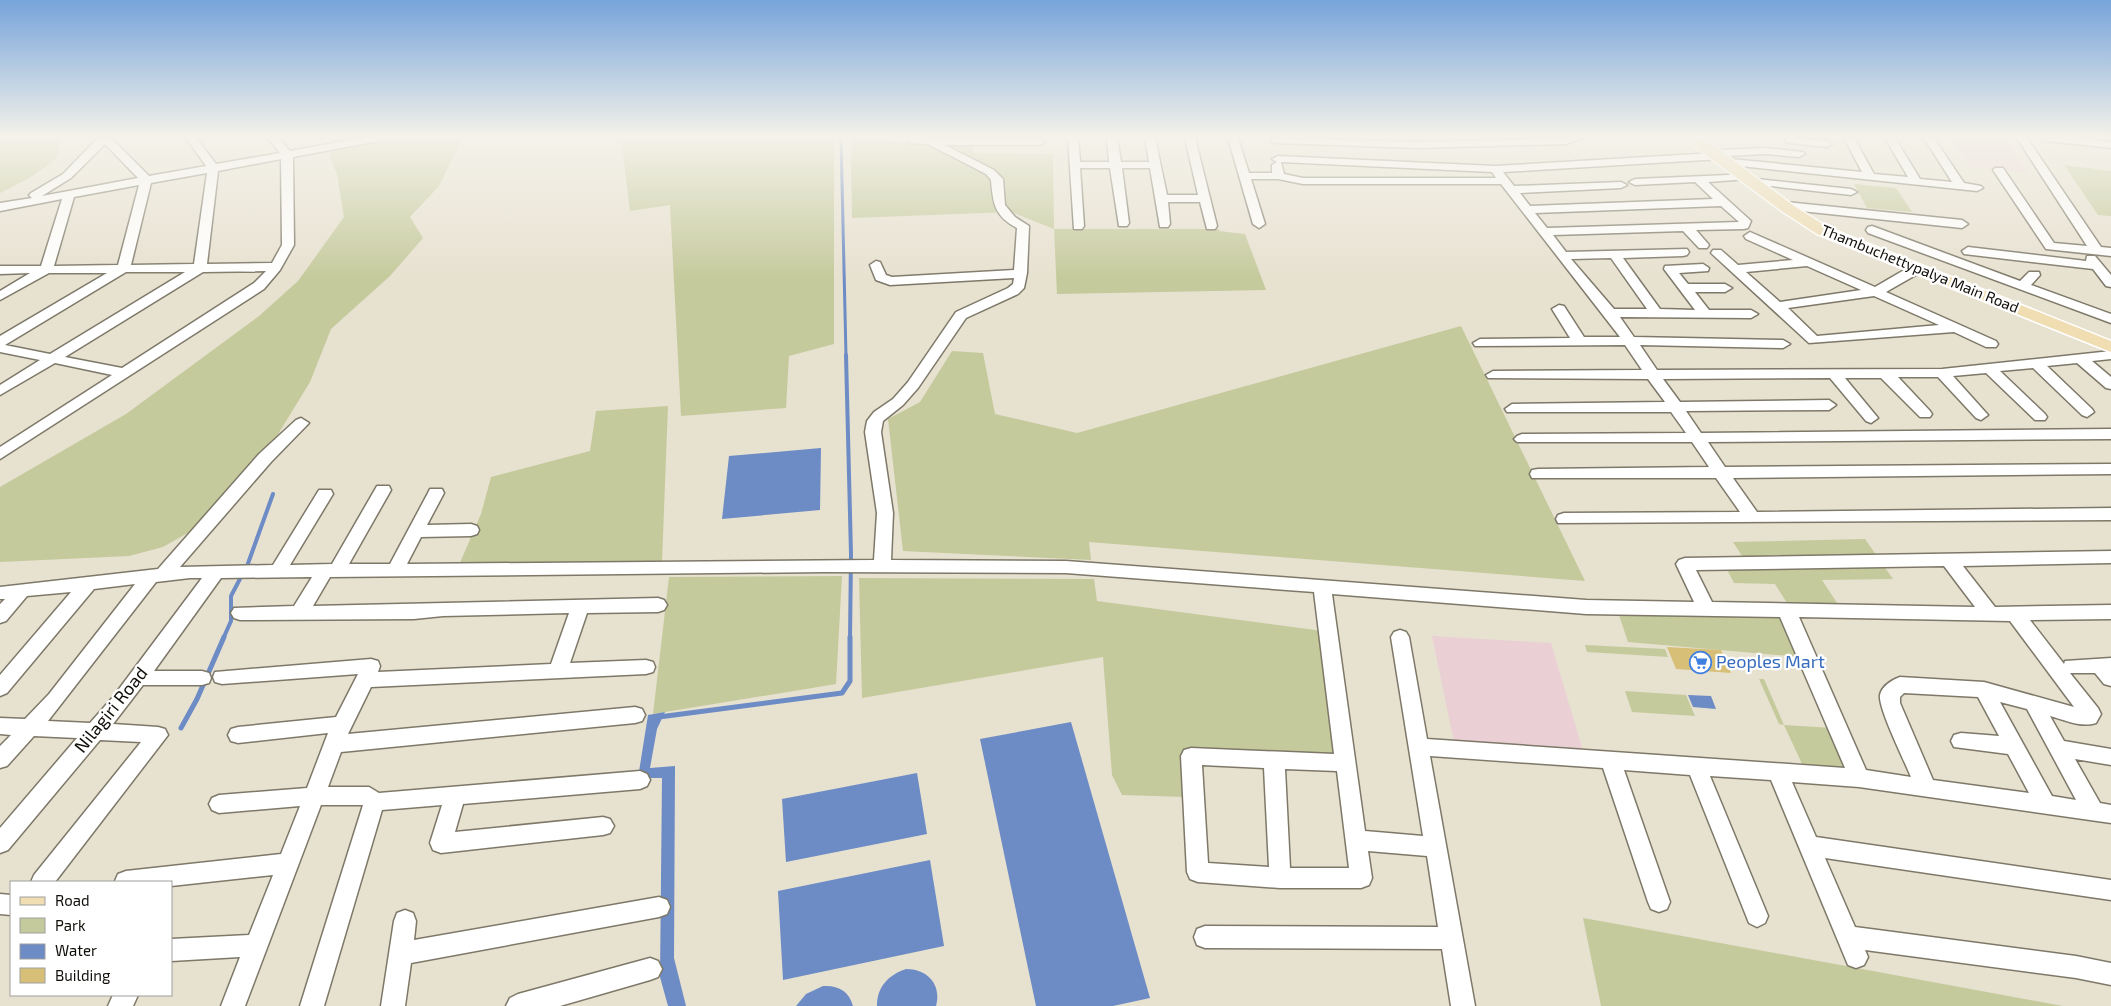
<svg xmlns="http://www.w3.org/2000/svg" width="2111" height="1006" font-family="'Exo 2',sans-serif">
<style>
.education{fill:#ead0d5}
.green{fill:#c5ca9c}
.water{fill:#6d8bc5}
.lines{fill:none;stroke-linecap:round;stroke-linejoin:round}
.stream-far2{stroke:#6d8bc5;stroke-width:3}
.stream-far1{stroke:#6d8bc5;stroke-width:4}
.stream{stroke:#6d8bc5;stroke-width:5}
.building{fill:#d8bf78}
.minor-casing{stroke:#7d7868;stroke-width:3}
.major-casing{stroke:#fff;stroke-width:3}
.minor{fill:#fff;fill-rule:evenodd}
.major{fill:#f0ddb2;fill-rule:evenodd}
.labels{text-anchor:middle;stroke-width:4.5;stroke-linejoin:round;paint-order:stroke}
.far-street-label{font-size:15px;fill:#100e09;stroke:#fff}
.shop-label{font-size:18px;fill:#366cbe;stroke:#fff;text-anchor:start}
.street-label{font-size:18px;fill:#100e09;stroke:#fff}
</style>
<rect width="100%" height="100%" fill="#e7e1d0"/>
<path class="education" d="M1951 138H2006L2028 173 1970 167Z
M1432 636 1551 643 1583 751 1454 742Z"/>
<path class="green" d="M0 138H59V155C41 173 22 182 0 193Z
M333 138H463L439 186 410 217 423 238 390 276 331 329 310 382 269 449 219 515 163 547 129 556 0 562V487L126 414 259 316 298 281 344 217 337 174 330 158Z
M621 138H834V344L789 356 786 408 681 416 670 205 630 211Z
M854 138H886V141L973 144V153L1053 154 1054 229H1219V231L1245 234 1266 290 1057 294 1054 229 1011 212 852 218 851 156Z
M2064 165 2111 171V216L2098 215Z
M1854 184 1896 188 1912 212 1867 208Z
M1461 326 1585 581 1089 542 1091 560 903 551 888 419 920 402 952 351 983 353 995 414 1077 433Z
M668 406 662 562 459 565 481 514 491 477 590 451 596 411Z
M1865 539 1893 579 1822 580 1837 603H1787L1775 584 1734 583 1722 560 1744 559 1733 542Z
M842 576 836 684 653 714 669 577Z
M859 578 1094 579 1097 601 1323 631 1338 760 1185 749 1186 797 1122 795 1112 775 1103 657 862 698Z
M1782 613 1800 657 1628 642 1619 615Z
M1585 645 1665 649 1668 657 1587 652Z
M1759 679H1764L1784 725 1833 728 1853 769 1803 766 1784 725 1779 724Z
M1625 691 1686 695 1695 716 1632 712Z
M1583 918 1628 926 2063 1006H1601Z"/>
<path class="water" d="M821 448 820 510 722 519 729 456Z
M1688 695 1711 696 1716 709 1693 707Z
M665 712 657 729 650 768 675 766 674 958 686 1006H668L660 977 662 778H638L648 715Z
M1071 722 1150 998 1113 1006H1036L980 739Z
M917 773 927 834 786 862 782 799Z
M930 860 944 946 783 980 778 891Z
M906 969C927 969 942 984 936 1006H877C877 987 888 975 906 969Z
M823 986C838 985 849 991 853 1006H796L806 994Z"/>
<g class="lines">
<path class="stream-far2" d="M841 138 846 356"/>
<path class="stream-far1" d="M846 355 851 554 850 639
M246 569 273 494
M223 639 231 621V596L242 575"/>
<path class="stream" d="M659 717 842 693 850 681V637
M181 728 197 699 224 637"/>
</g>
<path class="building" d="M1667 647 1721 650 1731 673 1676 669Z"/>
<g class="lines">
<defs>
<path id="minor" d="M98 138H111L149 176 206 166 186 138H196L216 164 280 153 268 138H279L290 151 361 138H383L378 141 293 157 294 245 280 270 264 289 0 459V447L112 375 55 363 0 395V385L40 360 0 352V336L107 273H49L0 300V291L30 273 0 274V266H41L62 199 0 211V203L32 198 29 195 31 193 63 174ZM105 144 138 178 42 196 71 178ZM281 159 282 245 272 263 207 264 218 171ZM207 173 194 264 131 265 151 183ZM139 185 118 265 54 266 74 197ZM266 271 254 283 122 368 65 357 203 272ZM126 272H185L50 354 5 345Z
M914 138 1040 139 1045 142 1040 145H945L994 170 1003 179 1005 205 1015 217 1029 226 1027 273 1024 288 1018 294 966 318 918 388 903 405 883 421 881 432 893 513 891 560 1066 561 1586 600 1694 602 1676 564 1679 560 1685 558 2111 551V563L1963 566 1995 607 2111 605V619L2030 620 2064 664 2065 661 2111 658V686L2104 684 2095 673H2070L2098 708 2101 714 2096 723C2081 728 2065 720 2050 716L2064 741 2111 749V765L2075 759 2100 803 2111 805V823L1859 787 1792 782 1816 837 2111 880V900L1825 858 1855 927 2076 956 2111 963V985L2076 978 1865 950 1868 957 1864 965 1856 968 1848 965 1771 780 1710 776 1768 916 1765 923 1757 927 1749 923 1690 775 1624 770 1670 902 1667 909 1659 912 1651 909 1648 902 1603 768 1430 756 1475 1006H1451L1442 949 1205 948 1197 945 1194 937 1197 929 1205 926 1438 927 1427 856 1368 851 1372 878 1369 885 1361 888H1280L1198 882 1190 879 1187 872 1181 756 1184 750 1191 748 1334 754 1314 592 1066 573 825 572 330 577 313 606 658 598 664 600 667 605 664 610 658 612 587 613 570 663 646 660 653 662 655 667 653 672 646 674 371 687 348 734 635 707 642 709 645 715 642 721 635 723 341 752 328 787H369L379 793 640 771 647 774 650 780 647 786 640 789 463 804 455 832 603 817 610 819 614 826 610 833 603 835 441 853 433 850 430 843 442 805 382 810 324 1006H300L363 805H321L245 1006H221L240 957 171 961V939L249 935 273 875 171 886V882L115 881 118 874 126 871 281 854 300 806 219 813 212 810 209 804 212 798 219 795 307 788 328 733 238 743 231 741 228 735 231 729 238 727 336 717 358 674 222 684 215 682 213 677 215 672 371 659 378 661 380 666 378 672 551 664 569 613 443 616 414 619 240 620 234 618 231 613 234 608 294 606 312 577 221 578 154 671H202L209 673 211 678 209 683 202 685H143L113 724 158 727 165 729 168 735 55 882H31L34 875 141 742 100 740 8 850 0 853V828L77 738 34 736 7 766 0 768V746L11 735 0 734V718L25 719 49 694 135 584 94 589 7 693 0 696V675L71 592 27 596 6 621 0 623V604L5 599H0V587L158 569 259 454 296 420 301 418 309 423 271 462 180 567 273 565 319 490H331L333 494 290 565 332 564 377 486H389L391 490 349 564H390L428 493 430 489H442L444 493 427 525 471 524 477 526 479 530 477 534 471 536 421 537 407 564 874 560 877 513 865 432 867 421 874 412 893 399 908 382 956 312 1008 288 1013 284 1014 278 890 285 876 280 870 265 876 261 880 262 886 275 892 277 1014 270 1017 228C994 216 993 203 991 180L986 174 928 144 910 143 909 141ZM1944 566 1975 607 1712 602 1696 570ZM190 578H202L113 697 90 723 48 721 156 582ZM1332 594 1586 614 1780 617 1845 768 1427 739 1409 637 1406 632 1400 630 1394 632 1391 637 1423 836 1365 831ZM1799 617 2010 621 2074 707 1984 682 1900 677C1892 680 1882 686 1880 695 1878 708 1905 762 1911 777L1866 770ZM1904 693 1978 697 1999 736 1961 733 1954 735 1951 741 1954 747 2008 754 2029 793 1933 780 1900 703V697ZM2000 702 2027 709 2076 800 2052 796ZM1202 765 1264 768 1269 867 1208 863ZM1285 769 1337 771 1349 868H1290Z
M1068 138H1078L1080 162H1109L1107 138H1117L1121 162H1149L1145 138H1155L1167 195H1198L1185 138H1195L1217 226 1215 229H1207L1200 202H1168L1170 224 1168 227H1160L1150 168H1122L1129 223 1127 226H1119L1110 168H1080L1084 226 1082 229H1074Z
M1228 138H1238L1249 173H1272V165L1277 162 1272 159 1278 156 1495 166 1714 153 1719 150 1765 148 1803 152 1805 154 1799 157 1765 154 1727 156 1721 159 1503 172 1514 186 1621 182 1627 185 1621 188 1520 193 1530 206 1713 199 1695 182 1635 185 1629 182 1635 179 1752 174 1754 176 1748 179 1708 182 1751 221 1748 228 1744 229 1696 230 1709 245 1707 248H1699L1683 231 1553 235 1566 252 1687 249 1689 252 1687 255 1683 256 1623 258 1660 309 1695 310 1664 269 1665 266 1703 264 1709 268 1708 271 1679 273 1688 284H1725L1732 288 1725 292H1695L1709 310H1751L1758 314 1751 318 1620 317 1634 337 1783 340 1790 344 1783 348 1640 345 1657 370 1942 369 2111 351V359L2092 361 2111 377V389L2106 388 2077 363 2047 366 2092 409 2094 412 2087 417 2082 415 2033 368 2000 371 2045 414 2047 417 2045 420H2035L1986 373 1953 376 1988 415 1981 420 1976 418 1938 377H1898L1930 411 1932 414 1930 417H1920L1881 378H1845L1878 418 1871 423 1866 421 1830 378 1663 379 1680 402 1829 400 1836 405 1829 410 1686 411 1701 433 2111 429V439L1708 442 1725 467 2111 464V474L1733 478 1757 512 2111 508V520L1558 523 1556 519 1558 515 1564 513 1740 512 1716 478H1532L1530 474 1532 470 1538 469 1709 467 1692 442H1517L1514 439 1517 436 1522 434 1686 433 1671 412H1507L1505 409 1512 404 1665 402 1648 379 1488 378 1486 375 1493 371 1642 370 1625 345 1475 346 1473 343 1480 339 1570 338 1552 309 1559 305 1564 306 1584 337H1620L1501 184H1303L1278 179H1251L1265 224 1259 228 1253 224ZM1281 162 1492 172 1496 178H1303L1284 174ZM1721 206 1739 222 1547 228 1535 213ZM1611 258 1647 309H1614L1571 259Z
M1272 138 1418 142 1583 138 1566 144 1418 148 1276 143 1272 142Z
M1786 138 1827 141 1832 144 1827 147 1790 143 1786 142Z
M1844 138H1854L1874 174 1908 177 1885 138H1895L1920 179 1952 182 1924 138H1934L1964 183 1981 186 1983 188 1977 191 1731 165 1725 162 1731 159 1862 172Z
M2017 138H2027L2101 247 2111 248V256L2046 249 1993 170 1995 168H2003L2054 243 2087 246Z
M2043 138H2076L2111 142V148L2048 141Z
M1756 179 1851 189 1857 192 1851 195 1752 184V180Z
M1786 202 1962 220 1968 224 1962 228 1782 209 1780 206Z
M1872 226 2020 281 2029 272H2039L2040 275 2031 285 2111 314V323L1868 233 1866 230 1868 227Z
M1750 232 1875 287 1911 266H1921L1922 269 1921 272 1886 292 1996 341 1998 344 1996 347H1986L1954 332 1809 343 1711 253 1713 250H1721L1738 265 1793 260 1746 239 1744 236ZM1807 266 1861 290 1780 302 1746 272ZM1874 296 1939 325 1817 336 1788 308Z
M1968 247 2086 261 2087 256H2095L2111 275V287L2106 286 2093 269 1964 254 1962 251Z
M0 894 11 895V915L0 914Z
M659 897 667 900 670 907 667 914 659 917 411 963 405 1006H381L394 921 397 913 405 910 413 913 416 921 414 940Z
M650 958 658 961 662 969 658 977 650 980 560 1006H506L510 998 518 994Z
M113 995H138L133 1006H108Z"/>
<path id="major" d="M1683 138H1700L1713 145 1794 206 1829 228 2111 341V352L1817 234 1783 212Z"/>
</defs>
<use href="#minor" class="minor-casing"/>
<use href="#major" class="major-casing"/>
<use href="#minor" class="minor"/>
<use href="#major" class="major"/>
</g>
<linearGradient id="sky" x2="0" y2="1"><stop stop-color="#77a4da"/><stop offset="0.49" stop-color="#f4f2ea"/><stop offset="1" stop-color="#f4f2ea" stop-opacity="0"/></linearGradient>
<rect width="2111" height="279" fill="url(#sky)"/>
<defs>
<symbol id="supermarket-ring" viewBox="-11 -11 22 22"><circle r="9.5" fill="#fff" stroke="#3f7fe0" stroke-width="1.5"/><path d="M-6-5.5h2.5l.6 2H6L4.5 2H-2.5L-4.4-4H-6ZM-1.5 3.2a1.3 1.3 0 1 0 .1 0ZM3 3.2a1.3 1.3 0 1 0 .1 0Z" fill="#3f7fe0"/></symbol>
</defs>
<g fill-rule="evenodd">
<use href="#supermarket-ring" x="1688" y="650" width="25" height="25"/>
</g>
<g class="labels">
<g class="far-street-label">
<text transform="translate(1920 269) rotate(22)" y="5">Thambuchettypalya Main Road</text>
</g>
<g class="shop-label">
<text x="1716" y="668">Peoples Mart</text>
</g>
<g class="street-label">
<text transform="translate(111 710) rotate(-51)" y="6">Nilagiri Road</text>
</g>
</g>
<rect x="10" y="881" width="162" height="115" fill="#ffffff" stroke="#9f9f9d"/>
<rect x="20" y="897" width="25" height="8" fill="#f0ddb2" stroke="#9f9f9d"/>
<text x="55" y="906" font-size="15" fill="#100e09">Road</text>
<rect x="20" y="918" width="25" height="15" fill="#c5ca9c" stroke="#9f9f9d"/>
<text x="55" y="931" font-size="15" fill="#100e09">Park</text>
<rect x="20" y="944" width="25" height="15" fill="#6d8bc5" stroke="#9f9f9d"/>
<text x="55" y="956" font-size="15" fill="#100e09">Water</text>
<rect x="20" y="968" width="25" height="15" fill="#d8bf78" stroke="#9f9f9d"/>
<text x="55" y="981" font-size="15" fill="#100e09">Building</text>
</svg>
